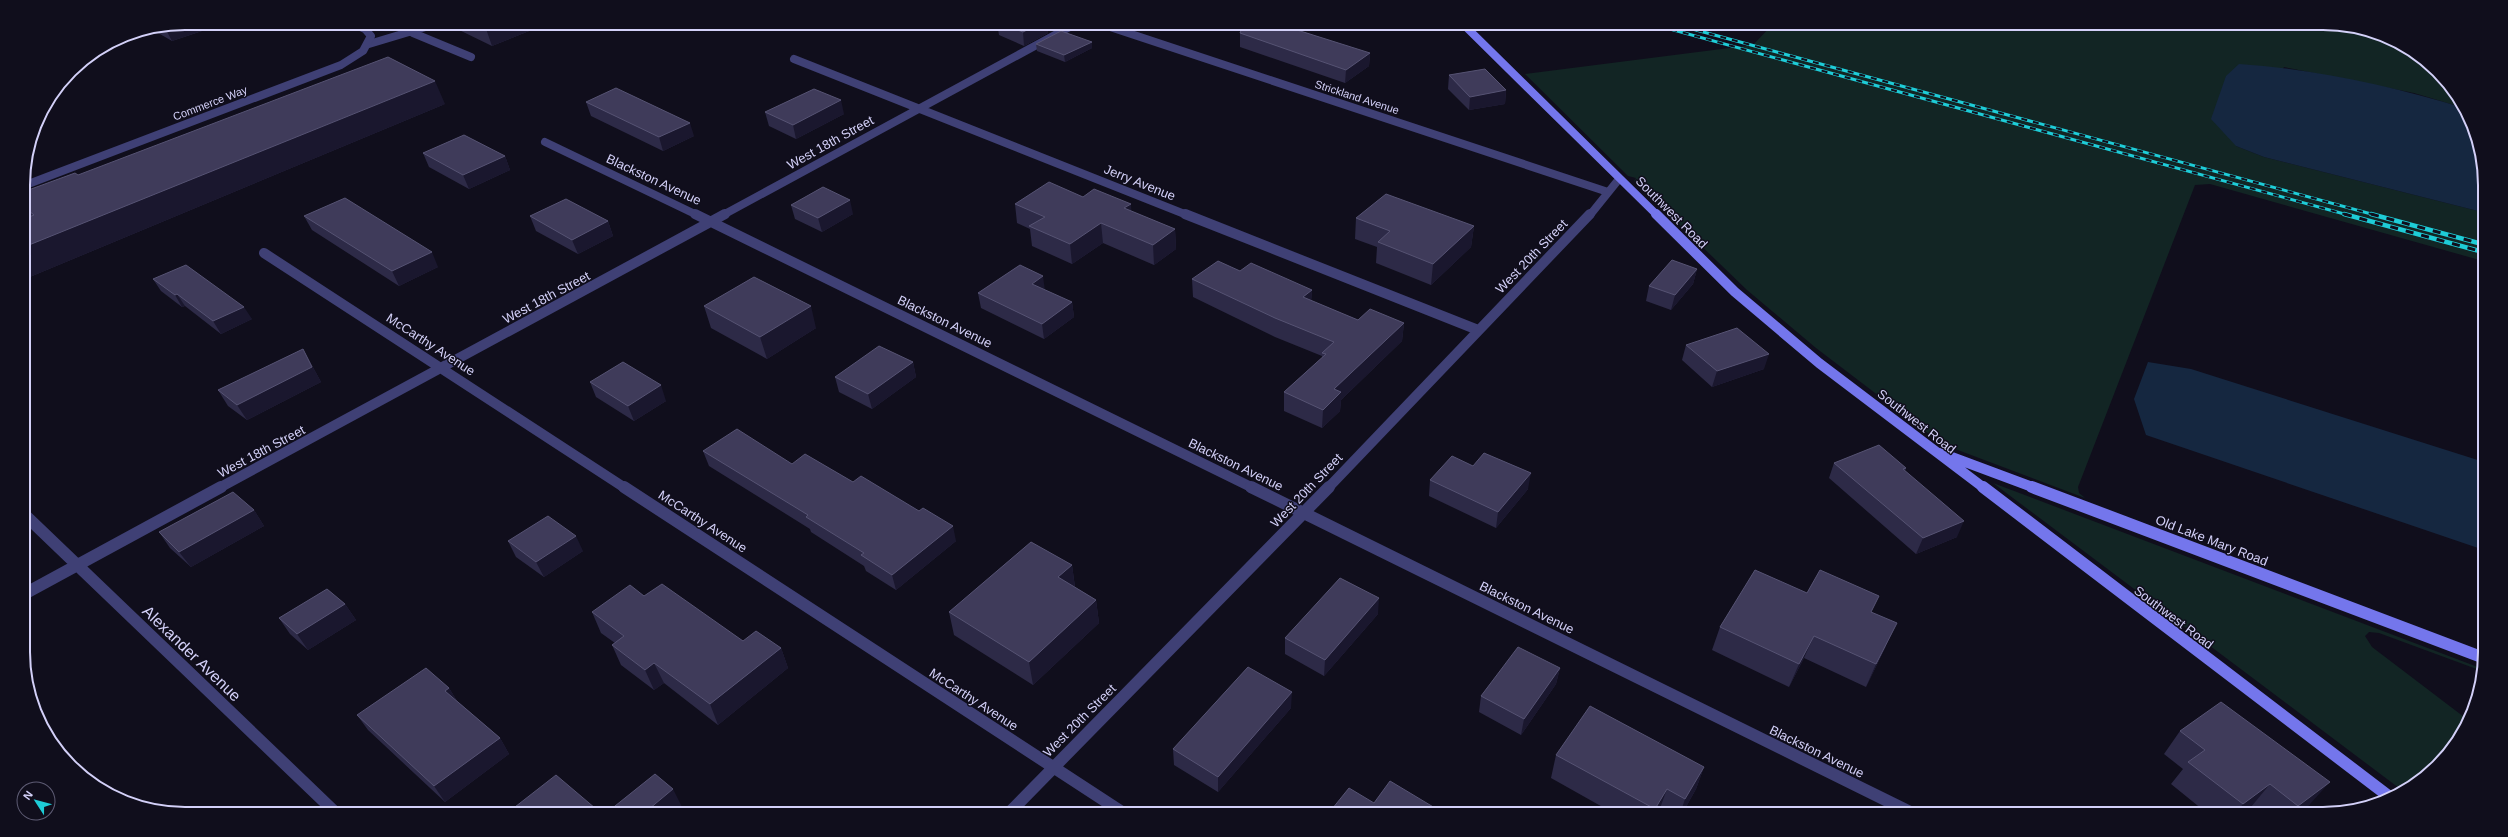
<svg xmlns="http://www.w3.org/2000/svg" width="2508" height="837" font-family="Arial,sans-serif">
<style>
.green{fill:#122524}
.water{fill:#152740}
.lines{fill:none;stroke-linecap:round;stroke-linejoin:round}
.lane{stroke:#3f4075;stroke-width:8}
.street-far2{stroke:#3f4075;stroke-width:8}
.street-far1{stroke:#3f4075;stroke-width:10}
.street{stroke:#3f4075;stroke-width:12}
.secondary-far2{stroke:#7476ec;stroke-width:8}
.secondary-far1{stroke:#7476ec;stroke-width:10}
.secondary{stroke:#7476ec;stroke-width:12}
.rail-far1-casing{stroke:#1eccd7;stroke-width:3}
.rail-casing{stroke:#1eccd7;stroke-width:4.5}
.rail-far1{stroke:#100e1c;stroke-width:2;stroke-dasharray:6;stroke-linecap:butt}
.rail{stroke:#100e1c;stroke-width:3;stroke-dasharray:8;stroke-linecap:butt}
.wall{fill:#2d2a47}
.shaded-wall{fill:#1a172e}
.building{fill:#3f3b5a;stroke:#565373}
.labels{text-anchor:middle;stroke-width:3;stroke-linejoin:round;paint-order:stroke}
.far-street-label{font-size:11px;fill:#d3d0f8;stroke:#100e1c}
.street-label{font-size:13px;fill:#d3d0f8;stroke:#100e1c}
.near-street-label{font-size:16px;fill:#d3d0f8;stroke:#100e1c}
.rim{fill:none;stroke:#d3d0f8;stroke-width:2}
</style>
<rect width="100%" height="100%" fill="#100e1c"/>
<path class="green" d="M1774 23H2323C2336 25 2352 25 2365 29 2412 44 2438 68 2464 108L2414 93 2284 67 2236 146 2264 157 2482 212 2483 261 2210 184 2195 185 2078 487 2079 493 2085 498 1942 444 1816 348 1747 290 1634 181 1636 178 1628 176 1525 74 1753 45Z
M1993 483 2483 669 2482 671 2379 633 2369 632 2365 636 2372 647 2468 720C2454 750 2432 774 2403 791Z"/>
<path class="water" d="M2239 64C2315 69 2391 86 2464 108L2482 154V212L2264 157 2236 146 2211 119 2226 76Z
M2148 362 2191 369 2484 462V550L2146 435 2134 399Z"/>
<g class="lines">
<path class="lane" d="M413 33 471 57
M369 44 439 23"/>
<path class="street-far2" d="M1098 23 1608 192
M794 59 1187 215
M545 142 697 215
M23 186 341 65 363 51 371 36 365 29 352 23
M723 215 1077 23
M1590 215 1619 179"/>
<path class="street-far1" d="M695 214 1253 488
M1185 214 1478 330
M264 253 625 488
M219 488 725 214
M1328 488 1590 214"/>
<path class="street" d="M624 487 1125 814
M1251 487 1914 814
M25 515 337 814
M26 593 221 487
M1008 814 1329 487"/>
<path class="secondary-far2" d="M1462 23 1657 215"/>
<path class="secondary-far1" d="M1656 214 1735 292 1819 363 1984 488
M1941 453 2035 488"/>
<path class="secondary" d="M1983 487 2391 798
M2032 487 2484 658"/>
<defs>
<path id="rail-far1" d="M1648 23 2348 215
M1674 24 2375 215"/>
<path id="rail" d="M2344 214 2483 252
M2371 214 2482 244"/>
</defs>
<use href="#rail-far1" class="rail-far1-casing"/>
<use href="#rail" class="rail-casing"/>
<use href="#rail-far1" class="rail-far1"/>
<use href="#rail" class="rail"/>
</g>
<path class="wall" d="M185 23H212L214 27 172 41 153 30Z
M452 23H549L492 46 453 27Z
M997 23H1047L1048 33 1024 46 999 35Z
M1240 33 1370 53 1369 66 1345 83 1240 47Z
M1092 42V48L1065 62 1037 51 1036 44Z
M1449 75 1506 90 1505 104 1469 110 1448 89Z
M586 102 694 136 663 151 591 116Z
M445 104 25 279 24 278V219L26 218 24 215 23 192 78 175Z
M765 112 844 114 796 139 769 126Z
M423 153 505 156 510 170 469 189 429 167Z
M1083 197 1131 211 1175 229 1176 249 1154 265 1103 243 1072 264 1032 246 1030 229 1017 223 1015 204Z
M791 205 853 214 822 232 795 219Z
M304 216 438 267 399 286 312 230Z
M530 216 608 221 613 236 578 254 536 231Z
M1356 218 1474 226 1471 247 1431 285 1376 263 1377 247 1355 239Z
M1697 269 1693 284 1671 310 1646 301 1649 286Z
M1240 271 1312 290 1311 301 1358 320 1404 323 1402 341 1341 400 1340 411 1322 428 1284 411V392L1322 358V356L1275 337 1193 297 1192 279Z
M153 279 252 319 221 334 185 306 182 307 161 291Z
M978 293 1072 302 1074 317 1044 339 981 308Z
M704 306 816 328 767 359 711 328Z
M1686 345 1764 369 1712 387 1682 360Z
M303 349 321 382 247 420 228 406 218 390Z
M913 362 916 377 872 409 839 392 835 377Z
M590 382 666 401 634 421 596 397Z
M703 451 792 464 853 482 956 541 896 590 866 571 864 566 811 532 810 529 709 466Z
M1834 463 1906 468 1905 471 1957 537 1916 554 1829 478Z
M1473 466 1528 489 1496 528 1429 496 1430 480Z
M254 510 264 526 191 567 170 548 159 532Z
M508 541 583 551 544 577 516 557Z
M1072 565 1075 587 1096 600 1099 623 1033 685 954 635 949 612Z
M1807 593 1872 612 1886 646 1866 687 1804 658 1789 687 1712 650 1720 627Z
M644 596 743 641 781 648 788 668 718 725 664 683 654 690 621 665 612 645 615 643 601 633 592 612Z
M345 604 356 620 308 650 290 634 279 618Z
M1378 614 1324 676 1285 654V638Z
M1560 668 1556 684 1521 735 1479 712 1481 696Z
M449 688 457 701 500 738 509 754 445 802 368 730 357 715Z
M1291 708 1218 792 1174 765 1173 749Z
M2180 731 2310 804 2298 814H2260L2251 807 2242 814H2208L2171 784 2183 769 2164 754Z
M1556 755 1704 767 1696 789 1682 814H1664L1659 811 1658 814H1615L1551 778Z"/>
<path class="shaded-wall" d="M185 23H212L214 27 172 41 165 28 172 26Z
M484 23H549L492 46Z
M1041 23H1047L1048 33 1024 46 1023 32Z
M1092 42V48L1065 62 1064 55Z
M1370 53 1369 66 1345 83 1346 70Z
M435 81 445 104 25 279 24 277V247Z
M1506 90 1505 104 1469 110 1470 97Z
M841 100 844 114 796 139 793 125Z
M690 123 694 136 663 151 659 137Z
M505 156 510 170 469 189 463 175Z
M850 200 853 214 822 232 818 218Z
M1131 204 1132 223 1124 208Z
M608 221 613 236 578 254 572 240Z
M1101 223 1103 243 1072 264 1070 244Z
M1474 226 1471 247 1431 285 1433 264Z
M1175 229 1176 249 1154 265 1153 245Z
M432 252 438 267 399 286 392 271Z
M1697 269 1693 284 1671 310 1675 295Z
M1043 276 1045 291 1032 284Z
M1312 290 1311 308 1303 297Z
M177 294 185 306 182 307 175 295Z
M1072 302 1074 317 1044 339 1042 324Z
M811 306 816 328 767 359 760 337Z
M244 307 252 319 221 334 213 321Z
M1404 323 1402 341 1341 400 1340 411 1322 428 1323 410 1334 389Z
M303 349 321 382 247 420 237 405Z
M1769 354 1764 369 1712 387 1717 371Z
M913 362 916 377 872 409 868 394Z
M661 385 666 401 634 421 628 406Z
M1531 473 1528 489 1496 528 1498 512Z
M254 510 264 526 191 567 179 552Z
M1964 521 1957 537 1916 554 1923 538Z
M953 526 956 541 896 590 892 575Z
M576 536 583 551 544 577 536 562Z
M1072 565 1075 588 1058 577Z
M1379 598 1378 614 1324 676 1325 660Z
M1096 600 1099 623 1033 685 1029 662Z
M345 604 356 620 308 650 297 634Z
M1897 623 1886 646 1866 687 1876 664Z
M1814 636 1804 658 1789 687 1799 664Z
M781 648 788 668 718 725 710 704Z
M654 663 664 683 654 690 645 670Z
M1560 668 1556 684 1521 735 1524 719Z
M449 688 459 704 445 691Z
M1292 692 1291 708 1218 792V777Z
M500 738 509 754 445 802 434 786Z
M1704 767 1696 789 1682 814H1680L1685 799Z
M2330 782 2310 804 2298 814H2291L2298 806Z
M2270 784 2251 807 2242 814H2235L2243 804Z
M673 789 683 809 677 814H652L649 809Z
M1667 789 1659 811 1658 814H1653L1655 809Z
M1435 808V814H1431Z"/>
<path class="building" d="M999 23H1041L1023 32Z
M1244 23H1275L1370 53 1346 70 1240 33Z
M1061 31 1092 42 1064 55 1036 44Z
M388 57 435 81 24 247V219L34 215 24 207 23 192 75 173 78 175Z
M1485 69 1506 90 1470 97 1449 75Z
M616 88 690 123 659 137 586 102Z
M814 89 841 100 793 125 765 112Z
M464 135 505 156 463 175 423 153Z
M1049 182 1083 197 1094 189 1131 204 1124 208 1175 229 1153 245 1101 223 1070 244 1029 226 1045 217 1015 204Z
M823 187 850 200 818 218 791 205Z
M1386 194 1474 226 1433 264 1378 242 1390 231 1356 218Z
M345 198 432 252 392 271 304 216Z
M566 199 608 221 572 240 530 216Z
M1672 260 1697 269 1675 295 1649 286Z
M1218 261 1240 271 1251 263 1312 290 1303 297 1358 320 1370 309 1404 323 1334 389 1341 392 1323 410 1284 392 1326 354 1322 353 1334 342 1275 318 1192 279Z
M186 265 244 307 213 321 177 294 175 295 153 279Z
M1020 265 1043 276 1032 284 1072 302 1042 324 978 293Z
M754 277 811 306 760 337 704 306Z
M1737 328 1769 354 1717 371 1686 345Z
M879 346 913 362 868 394 835 377Z
M303 349 312 367 237 405 218 390Z
M623 362 661 385 628 406 590 382Z
M737 429 792 464 805 454 853 482 861 476 919 511 923 508 953 526 892 575 861 555 864 553 806 517 808 515 703 451Z
M1879 445 1906 468 1903 469 1964 521 1923 538 1834 463Z
M1484 453 1531 473 1498 512 1430 480 1452 456 1473 466Z
M233 492 254 510 179 552 159 532Z
M548 516 576 536 536 562 508 541Z
M1031 542 1072 565 1058 577 1096 600 1029 662 949 612Z
M1755 570 1807 593 1820 570 1879 596 1871 612 1897 623 1876 664 1814 636 1799 664 1720 627Z
M1340 578 1379 598 1325 660 1285 638Z
M662 584 743 641 756 631 781 648 710 704 654 663 645 670 612 645 624 636 592 612 630 585 644 596Z
M327 589 345 604 297 634 279 618Z
M1518 647 1560 668 1524 719 1481 696Z
M1248 667 1292 692 1218 777 1173 749Z
M426 668 449 688 445 691 500 738 434 786 357 715Z
M2221 702 2330 782 2298 806 2270 784 2243 804 2188 762 2205 750 2180 731Z
M1590 706 1704 767 1685 799 1667 789 1655 809 1556 755Z
M655 774 673 789 649 809 655 814H605Z
M556 775 602 814H506Z
M1390 781 1435 808 1431 814H1328L1349 788 1374 803Z"/>
<g class="labels">
<g class="far-street-label">
<text transform="translate(1357 97) rotate(18)" y="4">Strickland Avenue</text>
<text transform="translate(210 103) rotate(-21)" y="4">Commerce Way</text>
</g>
<g class="street-label">
<text transform="translate(830 142) rotate(-29)" y="5">West 18th Street</text>
<text transform="translate(654 179) rotate(25)" y="5">Blackston Avenue</text>
<text transform="translate(1140 182) rotate(22)" y="5">Jerry Avenue</text>
<text transform="translate(1672 212) rotate(45)" y="5">Southwest Road</text>
<text transform="translate(1531 256) rotate(-46)" y="5">West 20th Street</text>
<text transform="translate(546 297) rotate(-28)" y="5">West 18th Street</text>
<text transform="translate(945 321) rotate(26)" y="5">Blackston Avenue</text>
<text transform="translate(431 344) rotate(33)" y="5">McCarthy Avenue</text>
<text transform="translate(1917 421) rotate(38)" y="5">Southwest Road</text>
<text transform="translate(261 451) rotate(-28)" y="5">West 18th Street</text>
<text transform="translate(1236 464) rotate(26)" y="5">Blackston Avenue</text>
<text transform="translate(1306 490) rotate(-46)" y="5">West 20th Street</text>
<text transform="translate(703 521) rotate(33)" y="5">McCarthy Avenue</text>
<text transform="translate(2212 540) rotate(21)" y="5">Old Lake Mary Road</text>
<text transform="translate(1527 607) rotate(26)" y="5">Blackston Avenue</text>
<text transform="translate(2174 617) rotate(37)" y="5">Southwest Road</text>
<text transform="translate(974 699) rotate(33)" y="5">McCarthy Avenue</text>
<text transform="translate(1079 720) rotate(-45)" y="5">West 20th Street</text>
<text transform="translate(1817 751) rotate(26)" y="5">Blackston Avenue</text>
</g>
<g class="near-street-label">
<text transform="translate(192 653) rotate(44)" y="6">Alexander Avenue</text>
</g>
</g>
<path d="M0 0H2508V837H0ZM185 30H2323A155 155 0 0 1 2478 185V652A155 155 0 0 1 2323 807H185A155 155 0 0 1 30 652V185A155 155 0 0 1 185 30Z" fill="#100e1c" fill-rule="evenodd"/>
<path class="rim" d="M185 30H2323A155 155 0 0 1 2478 185V652A155 155 0 0 1 2323 807H185A155 155 0 0 1 30 652V185A155 155 0 0 1 185 30Z"/>
<g transform="translate(36 801) rotate(306)"><circle r="19" fill="#100e1c" stroke="#5e5c74"/>
<path d="M0-3L7 15L0 10L-7 15Z" fill="#1eccd7"/>
<text y="-6" font-size="11" font-weight="bold" text-anchor="middle" fill="#d3d0f8">N</text>
</g>
</svg>
